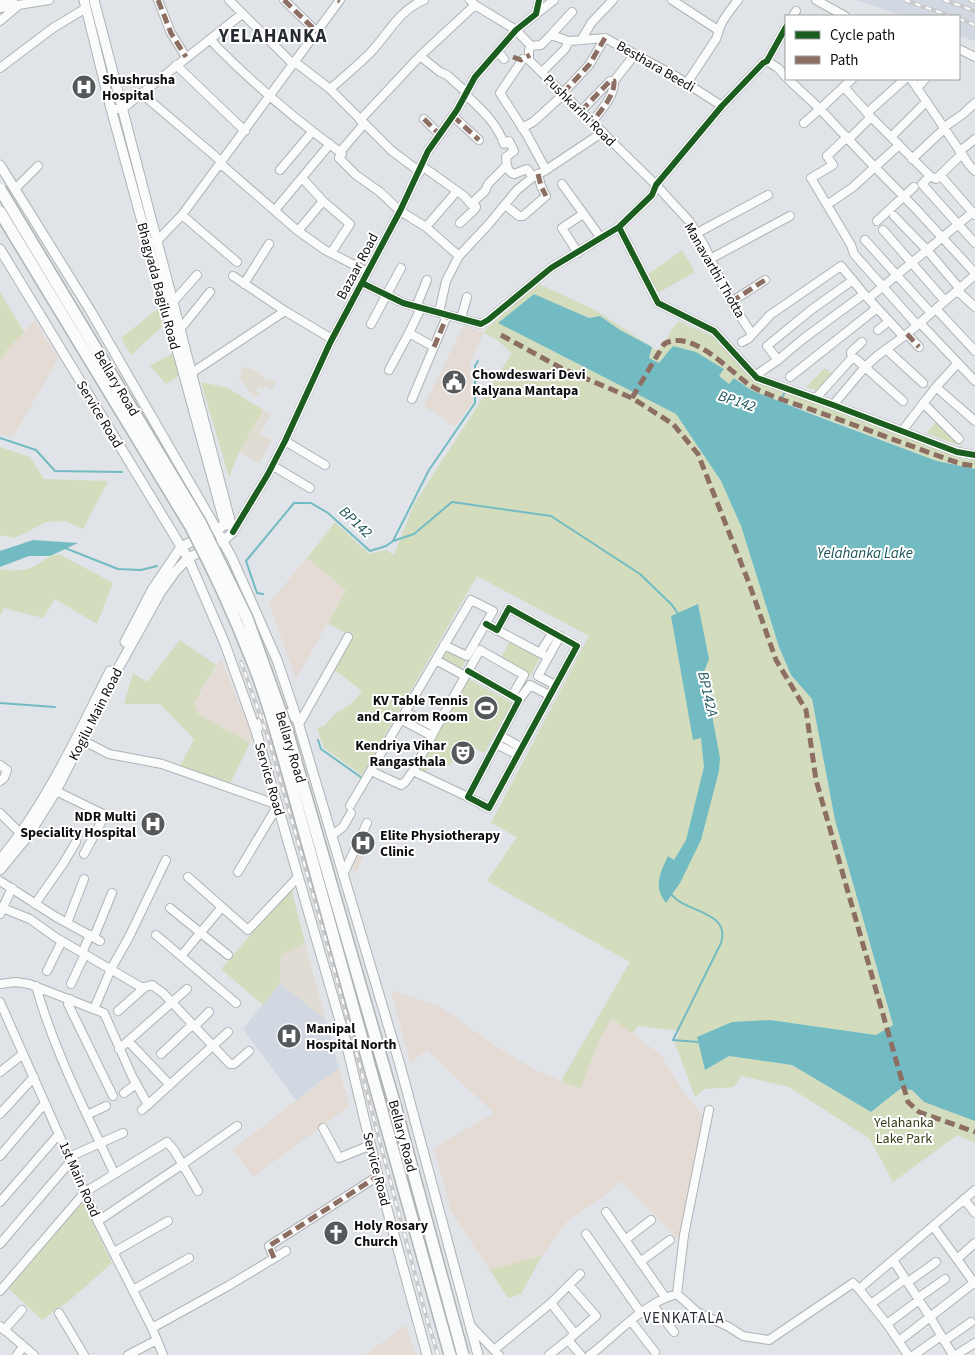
<svg xmlns="http://www.w3.org/2000/svg" width="975" height="1355" font-family="'Source Sans 3',sans-serif">
<style>
.commercial{fill:#e3dbd4}
.industrial{fill:#e1dcd3}
.built{fill:#d2d8e2}
.green{fill:#d3ddbe}
.water{fill:#73bbc2}
.lines{fill:none;stroke-linecap:round;stroke-linejoin:round}
.stream{stroke:#73bbc2;stroke-width:2}
.minor-casing{stroke:#b0b3b6;stroke-width:10}
.major-casing{stroke:#b0b3b6;stroke-width:11}
.minor{stroke:#fafbfb;stroke-width:8}
.major{stroke:#fafbfb;stroke-width:9}
.rail-casing{stroke:#c9cacb;stroke-width:4}
.rail{stroke:#fff;stroke-width:2;stroke-dasharray:5.5;stroke-linecap:butt}
.highway-bridge-casing{stroke:#b0b3b6;stroke-width:14;stroke-linecap:butt}
.highway-bridge{stroke:#fafbfb;stroke-width:11}
.quiet{stroke:#8d6e63;stroke-width:5;stroke-dasharray:10 5;stroke-linecap:butt}
.cycleway-casing{stroke:#fff;stroke-width:9}
.cycleway{stroke:#1b5e20;stroke-width:6}
.labels{text-anchor:middle;stroke-width:4;stroke-linejoin:round;paint-order:stroke}
.street-label{font-size:14px;fill:#0c0e10;stroke:#fff}
.poi-label{font-size:14px;font-weight:bold;fill:#0c0e10;stroke:#fff;text-anchor:start}
.park-label{font-size:14px;fill:#373f1a;stroke:#fff}
.water-label{font-size:15px;font-style:italic;fill:#1a5458;stroke:#fff}
.neighbourhood-label{font-size:15px;letter-spacing:1px;fill:#272b31;stroke:#fff}
.district-label{font-size:19px;font-weight:bold;letter-spacing:1px;fill:#272b31;stroke:#fff}
</style>
<rect width="100%" height="100%" fill="#e0e3e7"/>
<path class="commercial" d="M35 321 58 359 13 437 0 434V361L8 348Z
M464 325 484 333 470 362 473 402 455 426 424 406Z
M307 558 346 590 296 679 269 603Z
M221 659 253 739 250 743 198 714 194 703Z
M357 838 369 844 355 875 349 855Z
M391 990 439 1006 494 1045 533 1069 579 1089 600 1038 612 1018 661 1055 685 1095 711 1124 704 1136 679 1240 621 1181 611 1191 567 1221 536 1265 521 1294 508 1298 451 1211 434 1148 494 1113 427 1050 410 1063Z
M339 1068 349 1106 253 1177 233 1149Z
M406 1325 416 1355H365Z"/>
<path class="industrial" d="M246 367 260 373 267 381 269 379 274 380 276 383 272 390 265 386 263 389 259 386 256 390 260 393 256 397 253 396 238 376 241 375V370Z
M263 410 271 414 260 434 272 440 259 463 239 452Z
M305 943 326 1020 280 983 281 955Z"/>
<path class="built" d="M856 0H975V41L959 36V16H903Z
M280 983 326 1020 339 1068 296 1100 243 1029Z"/>
<path class="green" d="M682 250 695 272 658 293 647 275Z
M539 284 595 310 658 351 678 321 713 337 757 382 963 459 975 460V469L937 461 751 390 734 378 729 384 718 376 723 370 659 363 649 358 620 330 600 316 589 318 534 294 506 327 676 414 721 481 741 526 779 647 791 675 812 699 835 820 893 1026 876 1035 770 1020 705 1070 729 1056 792 1065 871 1112 900 1089 912 1090 924 1102 975 1121V1143L957 1135 893 1182 870 1139 789 1087 741 1076 734 1087 705 1089 695 1097 675 1043 680 1031 638 1026 632 1034 612 1018 600 1038 580 1089 561 1081 630 962 487 881 517 837 491 823 589 636 477 576 362 775 324 748 317 728 324 726 334 715 353 702 362 691 332 668 350 636 328 623 346 590 307 558 335 522 369 554 386 550 394 555 414 504 512 353 497 340 484 333 485 330Z
M0 292 24 332 8 348 0 361Z
M160 307 166 323 131 355 121 338Z
M173 353 180 375 166 384 150 366Z
M825 368 833 375 818 391 806 387Z
M201 382 228 388 263 410 239 452 229 477Z
M938 420 963 447 926 433Z
M0 447 30 457 44 479 108 481 83 529 65 521 46 522 15 538 0 535Z
M59 554 113 583 97 624 55 599 43 618 4 608 0 616V569C13 571 26 572 38 564 46 559 50 555 59 554Z
M180 640 216 665 194 703 198 714 250 743 230 784 180 766 194 739 160 704H124L133 673 147 682Z
M510 641 540 658 530 676 500 659Z
M445 649 466 660 461 670 440 659Z
M465 677 512 703 484 753 463 742 450 766 434 757 426 772 418 768Z
M291 888 305 943 281 955 280 983 263 1005 221 969Z
M82 1200 112 1263 70 1300 42 1320 7 1287Z
M542 1256 521 1294 508 1298 490 1270Z"/>
<path class="water" d="M534 294 589 318 600 316 620 330 652 347 649 358 659 363 673 346 696 352 724 369 719 376 729 384 734 378 751 390 814 415 937 461 975 469V1121L924 1102 912 1090 900 1089 871 1112 792 1065 729 1056 705 1070 697 1037 732 1022 770 1020 876 1035 893 1025 835 820 812 699 791 675 779 647 741 526 721 481 676 414 498 323Z
M33 540 78 543 50 556H29L0 567V551Z
M698 604 709 659 704 672 720 758 719 771 701 840 680 883 666 903C653 887 660 873 668 856L674 860 686 840 704 767 701 738 693 740 671 616Z"/>
<g class="lines">
<path class="stream" d="M779 404 786 390
M0 438 36 450 55 471 122 472
M393 541 414 534 452 502 551 516 640 574 672 605 679 615
M65 548 118 569 141 570 157 566
M263 594 257 593 246 561 294 503H311L328 513 370 551 386 546 393 541 429 470 475 403V366L478 361
M0 703 55 707
M318 740 321 749 362 778
M672 895C686 913 731 911 721 943L673 1040 698 1042"/>
<defs>
<path id="minor" d="M158 0 171 33 186 57
M229 0 290 61 295 62 330 89 392 151 420 172
M284 0 317 32
M470 0 475 5 516 30 531 46 529 50V60L656 185 690 222 704 245 731 302 752 334
M672 0 715 28 719 29
M816 0 845 16
M0 2 13 0
M0 8 49 0
M536 14 554 0
M793 16 796 11
M0 21 19 5
M551 35 572 12
M212 38V41L217 47C255 85 296 120 340 152L342 154 339 158 356 175 380 192 400 211 426 227 459 256
M581 40 592 22 613 0
M531 46 541 45 551 35 569 41 605 38 677 77 722 106
M959 49 975 57
M497 51 504 59
M523 59 500 93 527 135 546 170 603 132
M767 61 778 68 786 77
M176 65 245 131
M0 68 53 28 86 8
M542 72 565 49 569 41
M788 79 820 109 852 79
M911 79 970 166 975 171
M687 83 716 39C718 35 718 31 720 27 723 18 732 8 738 0
M844 87 871 117 930 176
M917 88 925 79
M330 89C344 77 358 65 371 52 389 33 398 11 424 0
M466 92 447 75 440 72 420 56 475 5
M141 93 222 162
M563 93 589 65 605 38
M465 94C481 109 497 123 504 144L509 141 514 151 506 157C507 164 506 171 514 174L527 169 533 177 546 170
M111 109H122L242 14
M581 111 610 81H614L632 58 633 53
M867 113 905 79
M453 116 479 140
M424 119 440 135
M360 120 420 56
M592 122C601 110 615 96 614 81
M804 123 820 109 867 159 915 208 975 273
M522 128 533 122 564 94
M943 128 963 114 975 103
M847 137 827 156 833 165 811 178 851 245 854 254 917 325
M891 137 926 102
M848 140 871 117
M960 151 975 139
M340 152 364 124
M962 154 936 179 930 176 922 184 975 243
M912 159 944 129
M221 164 298 231 325 250 368 272
M422 166 464 196 471 204 485 191 488 184 507 165
M280 170 312 132
M940 175 975 215
M562 184 601 238
M15 189 38 166
M323 201 350 224 331 253
M505 205 519 216H523L546 196 541 186 538 174
M827 205 853 187 899 145
M275 210 330 144
M182 215 237 262
M894 216 927 250 960 289
M877 221 914 187
M460 223 475 209 476 207 471 204
M426 227 457 191
M619 227 658 303 714 331 757 378 833 405 957 452 975 455
M883 230 945 301
M298 231 323 201 302 178
M697 233 768 195
M865 240 931 313
M147 243 157 241 182 215 340 0
M578 253 562 228 583 214
M710 259 790 216
M233 276 285 311
M362 283 403 303 481 324 488 320 551 268 619 227 652 195 656 185 722 106 763 63 767 61 786 27
M244 284 269 244
M956 292 961 294 975 307
M869 298 973 212
M173 302 197 275
M731 302 765 280
M416 307 427 280
M421 308 409 333 434 347
M936 309 975 351
M439 313 446 281 459 256 488 225 517 190 533 177
M461 318 467 297
M920 323 975 381
M371 324 401 268
M181 328 210 292
M878 330 889 321
M907 334 919 347
M742 342 748 339 770 315 841 266 864 294 903 336
M862 342 851 352 852 358 856 359 903 401
M886 349 923 383
M778 360 767 346 811 310 853 280
M389 370 409 333
M193 372 285 311 332 339
M759 373 778 360 803 339 864 294
M790 377 877 308
M936 387 975 421
M412 399 447 316
M815 399 852 358
M923 403 959 439
M833 405 865 367 877 356 907 334 975 275
M902 431 936 387 958 363
M285 441 325 465
M273 466 310 488
M233 532 268 474 285 441 330 343 400 211 428 151 457 110 475 77 516 30 536 14 539 0
M497 630 540 653
M544 655 540 653 553 632
M436 660 465 676
M468 671 519 700 468 797 489 808 577 646 509 608 497 630 486 624
M555 685 538 676 560 636
M519 700 530 685 549 695
M406 712 436 728 480 650 524 675 512 696
M402 720 432 736
M299 724 348 637
M501 736 522 748
M82 740 109 754 162 764 278 805 238 872
M496 744 518 755
M0 765 7 770 4 778 0 781
M371 771 401 785 405 782 413 771 468 797
M413 771 436 728
M56 791 105 815 84 854
M350 806 471 600 493 611 467 656 444 645
M0 813 21 834
M332 835 343 827 351 813
M343 875 367 823
M188 877 248 930 298 877
M0 881 56 917 100 941
M35 904 63 864 76 842
M0 907 30 919 55 937 141 987H145L152 985 163 993 230 1064H234L249 1051
M222 907 181 956 236 1003
M170 908 228 955
M0 914 12 888
M67 923 84 879
M156 935 181 956
M94 937 112 893
M82 953 90 935
M47 971 62 941
M0 984 16 982 29 984 104 1013 132 1076 148 1105
M71 984 85 954
M36 986C54 1051 86 1112 114 1173
M70 999 68 1004 113 1096
M0 1002 96 1218 152 1328 163 1355
M94 1009 111 969 129 937 166 860
M118 1011 145 987
M194 1027 209 1012
M128 1041 170 1085
M119 1049 187 989
M161 1054 192 1025
M0 1072 23 1054
M124 1093 136 1084
M142 1110 228 1032
M0 1114 34 1077
M87 1115 106 1106
M323 1128 339 1158 371 1145
M0 1156 45 1103
M69 1157 123 1133
M975 1190 933 1226 975 1284
M964 1199 975 1213
M0 1202 59 1134
M606 1212 665 1297
M98 1221 183 1164 237 1126
M586 1234 641 1313
M625 1240 651 1220
M0 1244 71 1161
M114 1252 168 1221
M274 1258 269 1246 378 1176
M957 1259 975 1243
M893 1260 930 1317 899 1341
M640 1262 670 1240
M908 1282 936 1262
M133 1290 189 1258
M0 1291 85 1192 167 1142 174 1150 198 1191
M677 1294 684 1235 709 1110
M918 1298 945 1279
M551 1303 575 1334
M871 1304 905 1279
M653 1305 674 1332
M59 1313 84 1355
M631 1321 655 1352
M887 1324 919 1300
M470 1325 494 1350
M0 1326 34 1355
M152 1328 228 1286 286 1251
M4 1330 22 1310
M568 1340 596 1316 569 1285
M944 1341 971 1322
M17 1355 23 1347
M128 1355 157 1340
M499 1355 494 1350 551 1303 580 1274
M549 1355 568 1340 581 1355
M590 1355C618 1334 643 1303 677 1294L697 1312 729 1327 743 1336 769 1340 853 1283 859 1289
M908 1355 887 1324 859 1289 933 1226
M914 1355 941 1336
M953 1355 930 1317 975 1282
M956 1355 975 1343"/>
<path id="major" d="M84 0 110 105 225 525 213 531
M0 165 90 310 217 530 232 558 277 660 297 719 400 1065 478 1355
M0 249 188 558 225 644 256 731 345 1038 378 1176 427 1355
M125 642 152 590 181 547 201 537
M256 731C264 713 281 706 297 719
M0 860C47 803 77 736 110 671
M0 870 28 836 56 791 120 665 160 593 175 572 188 558 223 541 233 532 94 0"/>
</defs>
<use href="#minor" class="minor-casing"/>
<use href="#major" class="major-casing"/>
<use href="#minor" class="minor"/>
<use href="#major" class="major"/>
<defs>
<path id="rail" d="M905 0 950 16
M944 0 975 11
M970 0 975 2
M959 19 975 25
M241 662 269 740 335 972 426 1316 438 1355"/>
</defs>
<use href="#rail" class="rail-casing"/>
<use href="#rail" class="rail"/>
<defs>
<path id="highway-bridge" d="M0 189 200 522 247 618 286 727 396 1109 463 1355
M0 212 191 527C214 571 235 617 253 663 268 700 278 739 289 777L450 1355"/>
</defs>
<use href="#highway-bridge" class="highway-bridge-casing"/>
<use href="#highway-bridge" class="highway-bridge"/>
<path class="quiet" d="M158 0 171 33 186 57
M284 0 317 32
M338 0 340 1
M513 57 521 60 530 55
M563 93 589 65 605 38
M581 111 610 81H614C615 96 601 110 592 122
M453 116 479 140
M424 119 440 135
M538 174 541 186 546 196
M731 302 765 280
M907 334 919 347
M501 335 561 368 632 398 673 424 698 454 749 583 776 660 806 710 816 780 908 1102 919 1112 975 1132
M434 347 447 316
M632 398 664 344C692 328 729 371 751 386 768 396 799 405 818 412 866 429 913 447 961 464L975 466
M274 1258 269 1246 378 1176"/>
<defs>
<path id="cycleway" d="M619 227 658 303 714 331 757 378 833 405 957 452 975 455
M362 283 403 303 481 324 488 320 551 268 619 227 652 195 656 185 722 106 763 63 767 61 786 27
M233 532 268 474 285 441 330 343 400 211 428 151 457 110 475 77 516 30 536 14 539 0
M468 671 519 700 468 797 489 808 577 646 509 608 497 630 486 624"/>
</defs>
<use href="#cycleway" class="cycleway-casing"/>
<use href="#cycleway" class="cycleway"/>
</g>
<defs>
<symbol id="hospital-disc" viewBox="-11 -11 22 22"><circle r="9.5" fill="#56595b" stroke="#fff"/><path d="M-5-5h3v3.5h4V-5h3V5h-3V1.5h-4V5h-3Z" fill="#fff"/></symbol>
<symbol id="civic-disc" viewBox="-11 -11 22 22"><circle r="9.5" fill="#56595b" stroke="#fff"/><path d="M-.6-6.5H3V-4.5H.6V-3L4-1V1h2V6H-6V1h2V-1L-.6-3ZM-1.2 2.5V6h2.4V2.5Z" fill="#fff"/></symbol>
<symbol id="stadium-disc" viewBox="-11 -11 22 22"><circle r="9.5" fill="#56595b" stroke="#fff"/><path d="M0-5a6.5 5 0 1 0 0 10a6.5 5 0 1 0 0-10ZM-3.5-1.8h7v3.6h-7Z" fill="#fff"/></symbol>
<symbol id="theatre-disc" viewBox="-11 -11 22 22"><circle r="9.5" fill="#56595b" stroke="#fff"/><path d="M-5-5.5Q0-4 5-5.5V0Q5 5 0 6Q-5 5-5 0ZM-3.3-2.5H-1v1.5H-3.3ZM1-2.5H3.3v1.5H1ZM-2.8 1Q0 5.5 2.8 1Z" fill="#fff"/></symbol>
<symbol id="church-disc" viewBox="-11 -11 22 22"><circle r="9.5" fill="#56595b" stroke="#fff"/><path d="M-1.2-6h2.4v3.5h3.3v2.4h-3.3V6h-2.4V-.1h-3.3v-2.4h3.3Z" fill="#fff"/></symbol>
</defs>
<g fill-rule="evenodd">
<use href="#hospital-disc" x="70" y="73" width="28" height="28"/>
<use href="#civic-disc" x="440" y="368" width="28" height="28"/>
<use href="#stadium-disc" x="472" y="694" width="28" height="28"/>
<use href="#theatre-disc" x="449" y="739" width="28" height="28"/>
<use href="#hospital-disc" x="139" y="810" width="28" height="28"/>
<use href="#hospital-disc" x="349" y="829" width="28" height="28"/>
<use href="#hospital-disc" x="275" y="1022" width="28" height="28"/>
<use href="#church-disc" x="322" y="1219" width="28" height="28"/>
</g>
<g class="labels">
<g class="street-label">
<text transform="translate(656 66) rotate(30)" y="5">Besthara Beedi</text>
<text transform="translate(580 110) rotate(45)" y="5">Pushkarini Road</text>
<text transform="translate(357 266) rotate(-62)" y="5">Bazaar Road</text>
<text transform="translate(715 270) rotate(60)" y="5">Manavarthi Thotta</text>
<text transform="translate(159 286) rotate(75)" y="5">Bhagyada Bagilu Road</text>
<text transform="translate(117 383) rotate(59)" y="5">Bellary Road</text>
<text transform="translate(100 414) rotate(59)" y="5">Service Road</text>
<text transform="translate(95 714) rotate(-63)" y="5">Kogilu Main Road</text>
<text transform="translate(291 747) rotate(73)" y="5">Bellary Road</text>
<text transform="translate(270 779) rotate(74)" y="5">Service Road</text>
<text transform="translate(403 1136) rotate(75)" y="5">Bellary Road</text>
<text transform="translate(377 1169) rotate(76)" y="5">Service Road</text>
<text transform="translate(80 1179) rotate(66)" y="5">1st Main Road</text>
</g>
<g class="poi-label">
<text x="102" y="84">Shushrusha<tspan x="102" dy="16">Hospital</tspan></text>
<text x="472" y="379">Chowdeswari Devi<tspan x="472" dy="16">Kalyana Mantapa</tspan></text>
<text x="468" y="705" text-anchor="end">KV Table Tennis<tspan x="468" dy="16">and Carrom Room</tspan></text>
<text x="446" y="750" text-anchor="end">Kendriya Vihar<tspan x="446" dy="16">Rangasthala</tspan></text>
<text x="136" y="821" text-anchor="end">NDR Multi<tspan x="136" dy="16">Speciality Hospital</tspan></text>
<text x="380" y="840">Elite Physiotherapy<tspan x="380" dy="16">Clinic</tspan></text>
<text x="306" y="1033">Manipal<tspan x="306" dy="16">Hospital North</tspan></text>
<text x="354" y="1230">Holy Rosary<tspan x="354" dy="16">Church</tspan></text>
</g>
<g class="park-label">
<text x="904" y="1127">Yelahanka<tspan x="904" dy="16">Lake Park</tspan></text>
</g>
<g class="water-label">
<text transform="translate(737 401) rotate(18)" y="5">BP142</text>
<text transform="translate(356 522) rotate(43)" y="5">BP142</text>
<text x="865" y="558">Yelahanka Lake</text>
<text transform="translate(708 694) rotate(77)" y="5">BP142A</text>
</g>
<g class="neighbourhood-label">
<text x="684" y="1323">VENKATALA</text>
</g>
<g class="district-label">
<text x="273" y="42">YELAHANKA</text>
</g>
</g>
<rect x="785" y="15" width="175" height="65" fill="#ffffff" stroke="#9e9f9f"/>
<rect x="795" y="31" width="25" height="8" fill="#1b5e20" stroke="#9e9f9f"/>
<text x="830" y="40" font-size="15" fill="#0c0e10">Cycle path</text>
<rect x="795" y="56" width="25" height="8" fill="#8d6e63" stroke="#9e9f9f"/>
<text x="830" y="65" font-size="15" fill="#0c0e10">Path</text>
</svg>
